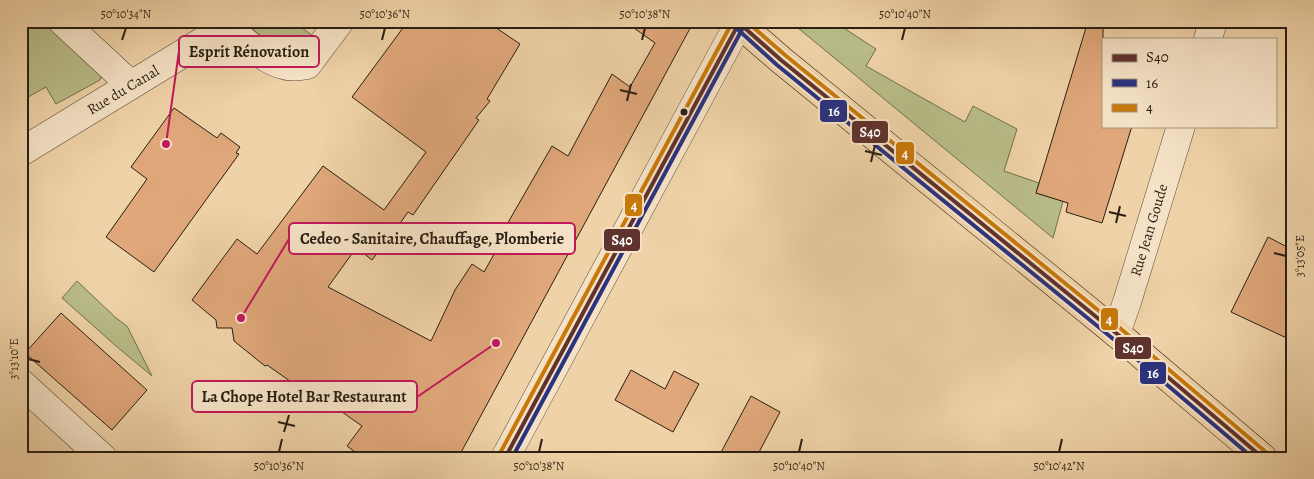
<svg xmlns="http://www.w3.org/2000/svg" width="1314" height="479" font-family="Alegreya,serif">
<style>
.green{fill:#b8bc88;stroke:#706e4e}
.building{fill:#dfa77a;stroke:#291f13}
.lines{fill:none;stroke-linecap:round;stroke-linejoin:round}
.minor-casing{stroke:#5a4c38;stroke-width:29}
.major-casing{stroke:#291f13;stroke-width:29}
.minor{stroke:#f5e2c6;stroke-width:28}
.major{stroke:#efd2a7;stroke-width:28}
.bus-1-casing{stroke:#f5e2c6;stroke-width:8}
.bus-2-casing{stroke:#f5e2c6;stroke-width:8}
.bus-3-casing{stroke:#f5e2c6;stroke-width:8}
.bus-1{stroke:#60322d;stroke-width:4}
.bus-2{stroke:#2a337f;stroke-width:4}
.bus-3{stroke:#c87909;stroke-width:4}
.ticks{fill:none;stroke:#291f13;stroke-width:2}
.bus-dot{fill:#291f13;stroke:#f5e2c6;stroke-width:2}
.labels{text-anchor:middle;stroke-width:4.5;stroke-linejoin:round;paint-order:stroke}
.street-label{font-size:15px;fill:#291f13;stroke:#f5e2c6}
.leader{fill:none;stroke:#c2185b;stroke-width:2}
.callout-dot{fill:#c2185b;stroke:#f5e2c6;stroke-width:2}
.callout{fill:#f5e2c6;stroke:#c2185b;stroke-width:2}
.callout-label{font-size:16px;text-anchor:middle;font-weight:bold;fill:#291f13}
.line-badge{stroke:#f5e2c6;stroke-width:2}
.badge-label{font-size:14px;text-anchor:middle;font-weight:bold;fill:#fff}
.neatline{fill:none;stroke:#291f13;stroke-width:2}
.ticks-label{font-size:12px;text-anchor:middle;fill:#291f13}
</style>
<rect width="100%" height="100%" fill="#efd2a7"/>
<filter id="stains"><feTurbulence type="fractalNoise" baseFrequency=".004" numOctaves="4"/><feColorMatrix values="0 0 0 0 .2 0 0 0 0 .09 0 0 0 0 .02 0 0 0 .5 -.17"/></filter>
<radialGradient id="worn" r=".72"><stop offset=".6" stop-color="#630" stop-opacity="0"/><stop offset="1" stop-color="#630" stop-opacity=".3"/></radialGradient>
<path class="green" d="M21 21H42L98 67 102 75 100 80 56 104 46 87 21 101Z
M247 21H302L299 26 316 38 308 49C300 48 291 49 283 47 272 44 252 32 247 21Z
M796 21H833L876 49 866 66 965 122 973 106 1017 129 1004 171 1039 183 1036 193 1063 201 1053 238 798 28Z
M77 281 116 318 127 326 152 376 116 346 62 298Z"/>
<path class="building" d="M408 21H486L520 44 487 99 490 101 476 118 479 120 413 215 408 212 401 222 421 237 414 248 390 236 372 260 357 248 372 226 328 287 431 341 455 290 472 264 484 272 505 235 502 233 552 146 568 156 612 74 630 87 655 43 624 21H694L458 458H363L347 446 362 426 322 398 317 400 267 365 265 366 234 341 232 328H217L216 320 192 300 237 239 257 254 323 166 384 210 426 152 352 97Z
M1088 21H1103V126H1132L1102 223 1066 212 1068 203 1036 193Z
M174 108 217 138 221 133 240 147 236 153 239 154 154 272 106 237 147 179 131 167Z
M1268 237 1293 250V341L1231 312Z
M61 313 147 390 112 430 25 353Z
M631 370 665 389 674 371 699 384 673 432 615 400Z
M751 396 780 412 756 458H718Z"/>
<g class="lines">
<defs>
<path id="minor" d="M62 21 131 85
M227 21C236 38 265 60 283 65 291 68 299 66 307 65L340 21
M1208 39 1213 21
M21 152 205 40 219 21
M1116 333 1127 302 1181 126
M21 383 103 458
M505 458 739 23"/>
<path id="major" d="M736 21 781 60 1116 333 1263 458"/>
</defs>
<use href="#minor" class="minor-casing"/>
<use href="#major" class="major-casing"/>
<use href="#minor" class="minor"/>
<use href="#major" class="major"/>
<defs>
<path id="bus-1" d="M739 23 781 60 1116 333 1263 458
M505 458 739 23"/>
<path id="bus-2" d="M734 26 777 65 1112 338 1253 458
M512 458 745 24"/>
<path id="bus-3" d="M746 21 785 55 1120 328 1267 453
M499 455 733 21"/>
</defs>
<use href="#bus-1" class="bus-1-casing"/>
<use href="#bus-2" class="bus-2-casing"/>
<use href="#bus-3" class="bus-3-casing"/>
<use href="#bus-1" class="bus-1"/>
<use href="#bus-2" class="bus-2"/>
<use href="#bus-3" class="bus-3"/>
</g>
<path class="ticks" d="M122 40 126 28M382 40 385 28M642 40 645 28M902 40 905 28M620 90 637 94M627 101 631 84M865 151 882 155M871 162 875 145M1109 212 1126 216M1116 223 1120 206M1274 253 1286 256M28 359 40 362M278 422 295 426M284 432 289 415M279 452 282 439M539 452 542 439M799 452 802 439M1059 452 1062 439"/>
<circle class="bus-dot" cx="684" cy="112" r="4.5"/>
<g class="labels">
<g class="street-label">
<text transform="translate(123 90) rotate(-31)" y="5">Rue du Canal</text>
<text transform="translate(1149 230) rotate(-73)" y="5">Rue Jean Goude</text>
</g>
</g>
<path class="leader" d="M166 144L179 51M241 318L289 239M496 343L417 397"/>
<g class="callout-dot">
<circle cx="166" cy="144" r="5"/>
<circle cx="241" cy="318" r="5"/>
<circle cx="496" cy="343" r="5"/>
</g>
<g class="callout">
<rect x="179" y="36" width="140" height="31" rx="5"/>
<rect x="289" y="223" width="286" height="31" rx="5"/>
<rect x="192" y="381" width="225" height="31" rx="5"/>
</g>
<g class="callout-label">
<text x="249" y="57">Esprit Rénovation</text>
<text x="432" y="244">Cedeo - Sanitaire, Chauffage, Plomberie</text>
<text x="304" y="402">La Chope Hotel Bar Restaurant</text>
</g>
<g class="line-badge">
<rect x="819" y="99" width="29" height="24" rx="5" fill="#2a337f"/>
<rect x="851" y="120" width="38" height="24" rx="5" fill="#60322d"/>
<rect x="895" y="141" width="20" height="24" rx="5" fill="#c87909"/>
<rect x="624" y="193" width="19" height="24" rx="5" fill="#c87909"/>
<rect x="603" y="228" width="38" height="24" rx="5" fill="#60322d"/>
<rect x="1100" y="307" width="19" height="24" rx="5" fill="#c87909"/>
<rect x="1114" y="336" width="38" height="24" rx="5" fill="#60322d"/>
<rect x="1139" y="361" width="28" height="24" rx="5" fill="#2a337f"/>
</g>
<g class="badge-label">
<text x="834" y="116">16</text>
<text x="870" y="137">S40</text>
<text x="905" y="158">4</text>
<text x="634" y="210">4</text>
<text x="622" y="245">S40</text>
<text x="1109" y="324">4</text>
<text x="1133" y="353">S40</text>
<text x="1153" y="378">16</text>
</g>
<rect width="1314" height="479" fill="none" stroke="#efd2a7" stroke-width="55"/>
<rect x="1102" y="38" width="175" height="90" fill="#f5e2c6" stroke="#a3947e"/>
<rect x="1112" y="54" width="25" height="8" fill="#60322d" stroke="#a3947e"/>
<text x="1146" y="62" font-size="15" fill="#291f13">S40</text>
<rect x="1112" y="79" width="25" height="8" fill="#2a337f" stroke="#a3947e"/>
<text x="1146" y="88" font-size="15" fill="#291f13">16</text>
<rect x="1112" y="104" width="25" height="8" fill="#c87909" stroke="#a3947e"/>
<text x="1146" y="112" font-size="15" fill="#291f13">4</text>
<rect x="28" y="28" width="1258" height="424" class="neatline"/>
<g class="ticks-label">
<text x="126" y="18">50°10'34"N</text>
<text x="385" y="18">50°10'36"N</text>
<text x="645" y="18">50°10'38"N</text>
<text x="905" y="18">50°10'40"N</text>
<text transform="translate(1300 256) rotate(-90)" y="4">3°13'05"E</text>
<text transform="translate(14 359) rotate(-90)" y="4">3°13'10"E</text>
<text x="279" y="470">50°10'36"N</text>
<text x="539" y="470">50°10'38"N</text>
<text x="799" y="470">50°10'40"N</text>
<text x="1059" y="470">50°10'42"N</text>
</g>
<rect width="100%" height="100%" filter="url(#stains)"/>
<rect width="100%" height="100%" fill="url(#worn)"/>
</svg>
